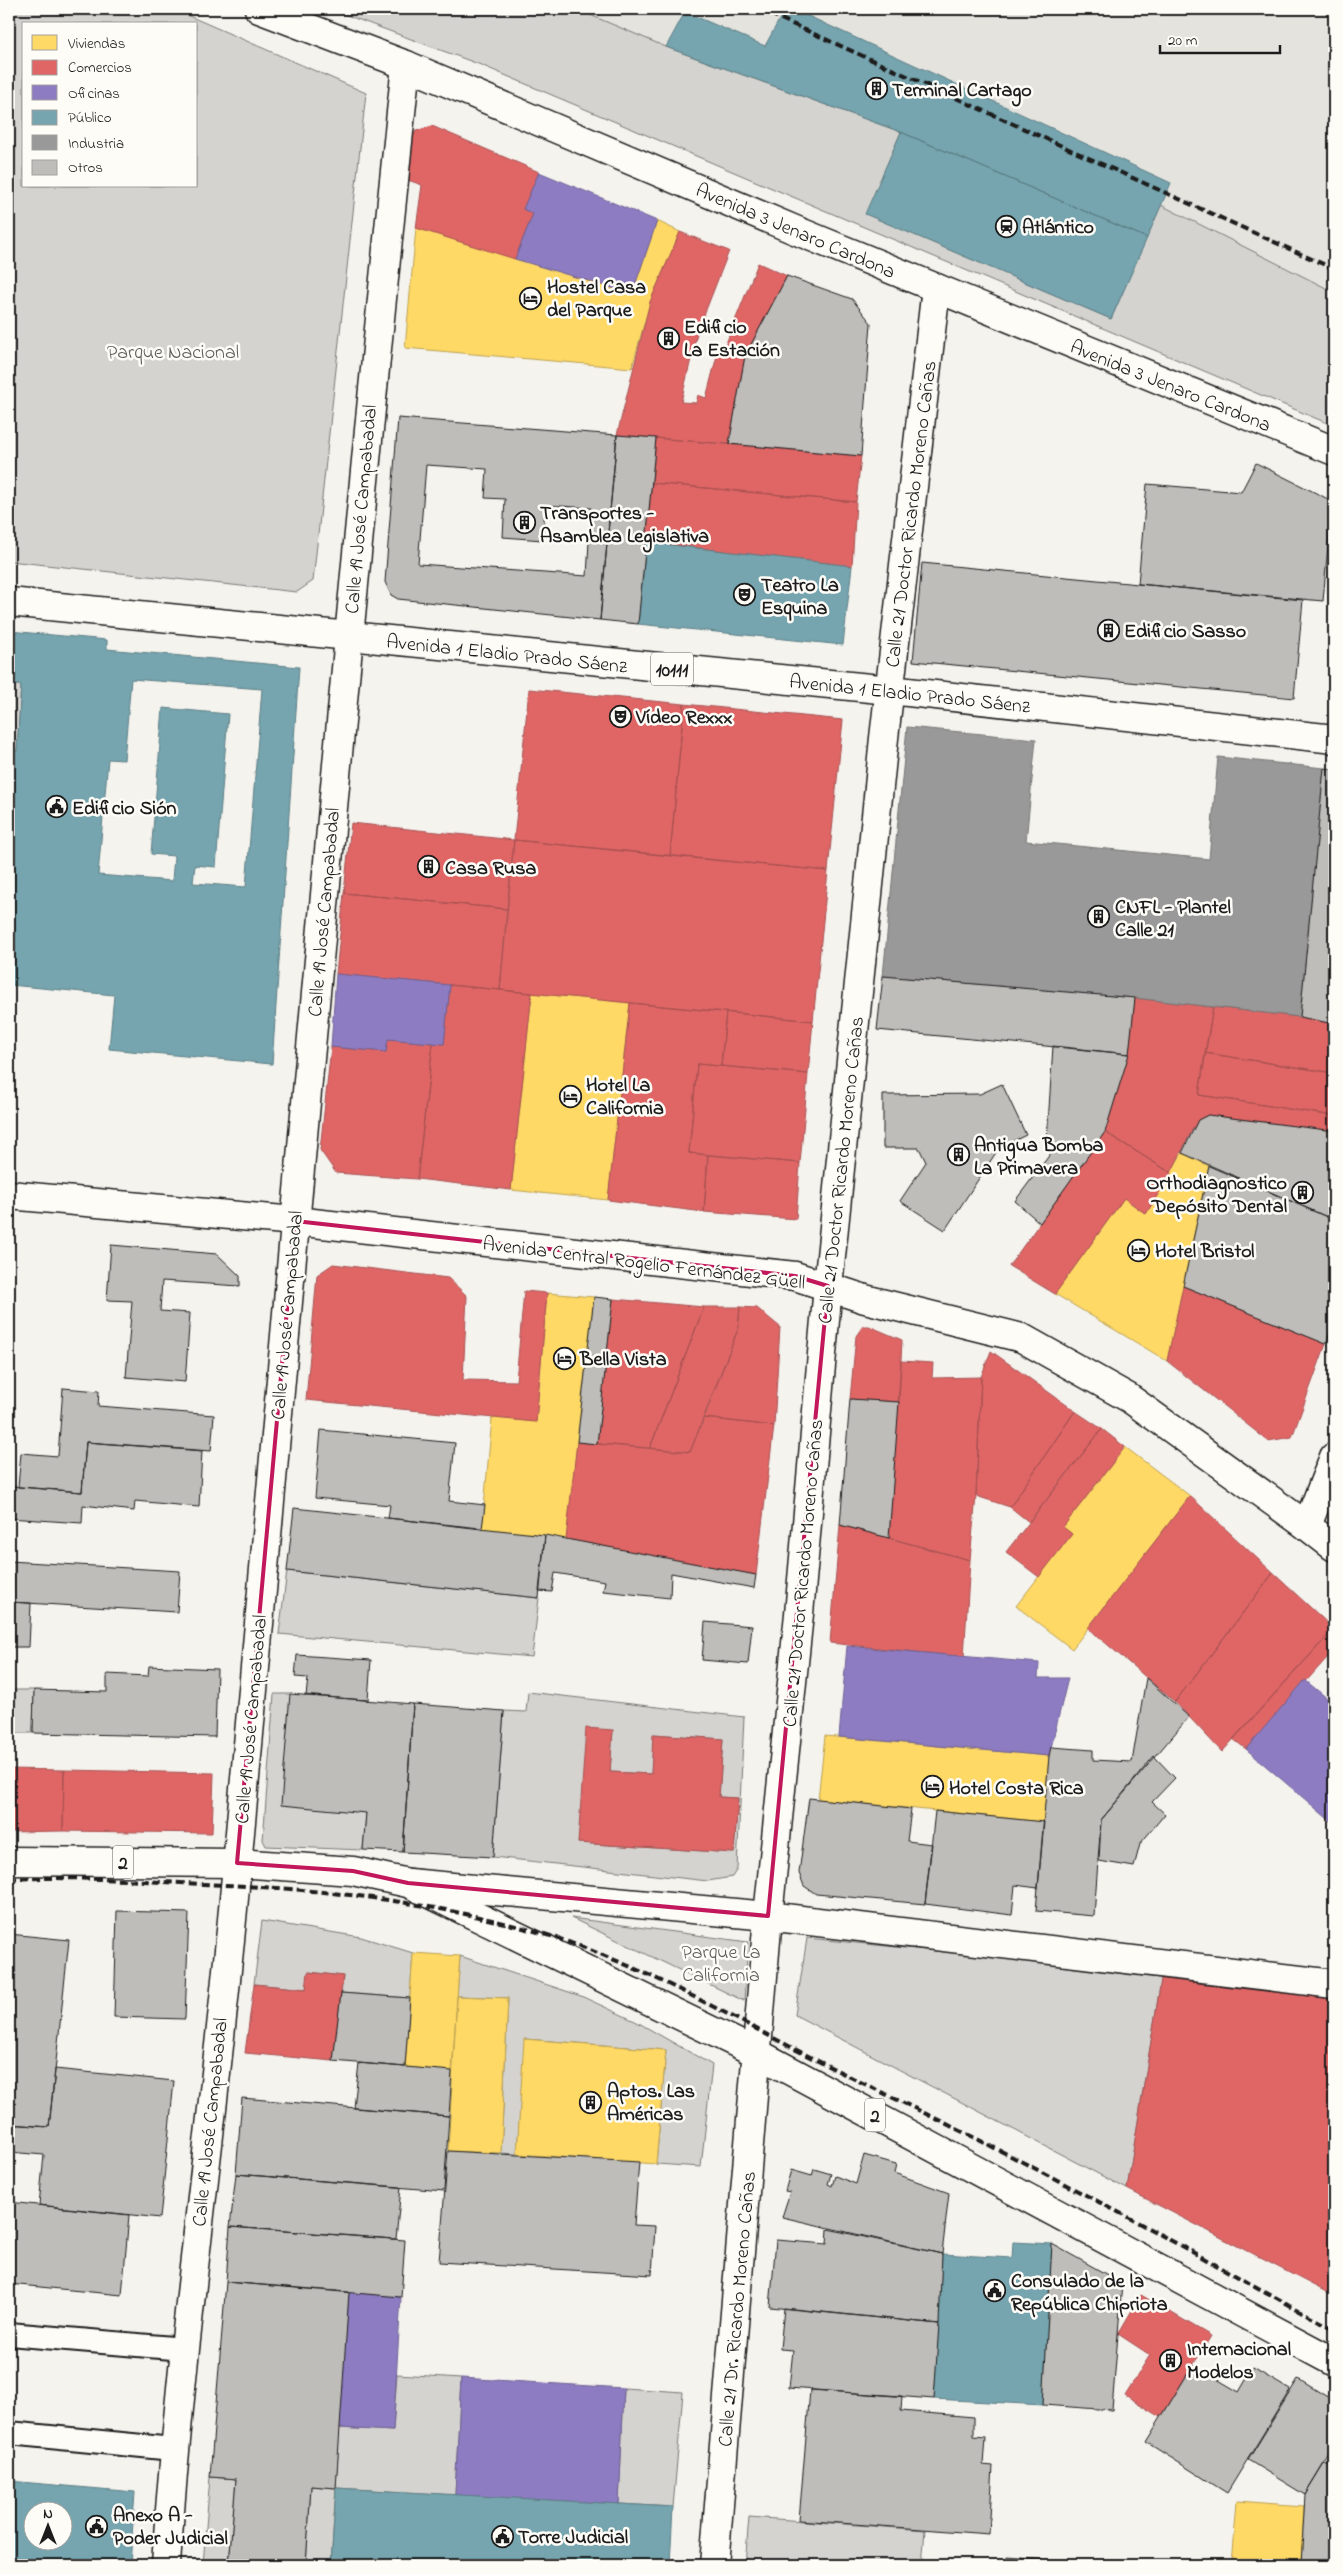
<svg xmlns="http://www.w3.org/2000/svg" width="1343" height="2574" font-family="'Indie Flower',sans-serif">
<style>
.built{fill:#e4e3de}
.green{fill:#d4d3cf;stroke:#787876;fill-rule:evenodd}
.homes{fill:#ffd966;stroke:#bba050}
.shops{fill:#e06666;stroke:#a55050}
.offices{fill:#8e7cc3;stroke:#6c5f91}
.public{fill:#76a5af;stroke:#5b7c83;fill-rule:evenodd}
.industry{fill:#999;stroke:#747474}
.building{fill:#bebdba;stroke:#1c1c1c;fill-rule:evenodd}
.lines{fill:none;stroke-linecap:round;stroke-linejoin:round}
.service-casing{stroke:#1c1c1c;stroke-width:26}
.pedestrian-casing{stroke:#1c1c1c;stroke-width:31}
.minor-casing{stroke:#1c1c1c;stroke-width:31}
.tertiary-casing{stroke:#1c1c1c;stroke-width:31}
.trunk-casing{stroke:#1c1c1c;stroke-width:31}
.service{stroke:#fdfcf7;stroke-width:22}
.pedestrian{stroke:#fdfcf7;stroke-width:28}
.minor{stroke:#fdfcf7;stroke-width:28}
.tertiary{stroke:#fdfcf7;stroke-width:28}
.trunk{stroke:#fdfcf7;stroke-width:28}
.rail{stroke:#1c1c1c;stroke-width:4;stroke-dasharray:8 4;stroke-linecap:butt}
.marked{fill:none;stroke:#c2185b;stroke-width:4;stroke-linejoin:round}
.labels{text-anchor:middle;stroke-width:5;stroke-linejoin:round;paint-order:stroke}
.shield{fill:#fdfcf7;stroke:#605f5e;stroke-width:1}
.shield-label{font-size:19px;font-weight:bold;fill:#1c1c1c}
.poi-label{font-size:20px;font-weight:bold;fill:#1c1c1c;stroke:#fdfcf7;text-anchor:start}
.street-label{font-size:20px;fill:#1c1c1c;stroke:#fdfcf7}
.park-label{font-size:20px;fill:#5c5c5b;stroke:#fdfcf7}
</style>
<rect width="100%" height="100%" fill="#f4f3ee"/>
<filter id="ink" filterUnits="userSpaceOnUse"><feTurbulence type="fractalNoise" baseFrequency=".02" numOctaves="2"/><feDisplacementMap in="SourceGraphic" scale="10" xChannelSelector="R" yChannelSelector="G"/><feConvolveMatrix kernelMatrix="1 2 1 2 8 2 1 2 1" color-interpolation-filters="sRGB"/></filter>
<g filter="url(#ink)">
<path class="built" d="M575 9H1334V292L1162 205 1111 319 865 214 901 132 666 47Z"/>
<path class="green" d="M9 9H173L366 93 313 581 297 592 9 561ZM24 24H196V186H24Z
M330 9H576L666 47 901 132 866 214 1111 319 1161 205 1334 292V426L481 65Z
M9 685H21L17 751H9Z
M287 1571 539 1598 532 1657 279 1634Z
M9 1690H34L33 1733H9Z
M528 1692 744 1717 737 1869 732 1877 708 1881 493 1857 504 1711 526 1712ZM613 1730 610 1772 651 1774 654 1734 723 1739 719 1797 738 1798 734 1853 578 1843Z
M274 1694H290L366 1813 363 1850 266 1846 263 1840Z
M571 1918 748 1942 744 2001Z
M262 1921 361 1937 413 1953 410 1998 341 1993 343 1976 309 1972 306 1989 254 1984Z
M807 1938 1162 1974 1127 2189 795 2015Z
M460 1956 581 1996 637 2022 712 2065 701 2167 656 2164 666 2050 525 2039 517 2154 501 2153 508 1998 457 1996Z
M397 2374 461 2378 455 2495 336 2488 331 2565H306L311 2486 336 2488 339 2428 393 2431Z
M624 2388 683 2392 673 2507 619 2504Z
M210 2477 236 2479 229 2565H203Z
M749 2517 925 2530 922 2565H745Z"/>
<path class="homes" d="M657 221 680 232 650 302 632 368 405 348 416 228 632 294Z
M532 993 630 1003 608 1200 511 1190Z
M1182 1153 1209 1166 1167 1361 1055 1294 1124 1198 1146 1214Z
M547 1293 594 1297 566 1540 482 1529 492 1418 536 1422Z
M1125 1447 1190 1496 1072 1649 1016 1606 1072 1534 1063 1527Z
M825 1736 1049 1756 1044 1822 818 1799Z
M413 1953 460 1956 452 2071 405 2067Z
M457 1996 508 1998 501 2153 448 2151Z
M524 2039 666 2050 656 2164 517 2154Z
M1237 2501 1304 2506 1301 2565H1232Z
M1175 2563 1212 2565H1174Z"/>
<path class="shops" d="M432 126 539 172 523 209 533 214 515 259 416 228 422 185 405 179 409 142 416 131Z
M680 232 729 251 697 333 681 402 696 403 698 395 706 398 720 344 725 346 758 263 787 276 745 356 729 444 617 435 650 302Z
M656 438 861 456 856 502 652 483Z
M652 483 856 502 852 566 646 542Z
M529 689 684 704 670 856 514 840Z
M684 704 843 720 828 871 670 856Z
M351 823 514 840 507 909 344 893Z
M514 840 828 871 813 1021 500 990Z
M344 893 507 909 500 990 336 974Z
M450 985 532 993 511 1190 417 1179 433 1043 444 1044Z
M1135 998 1213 1007 1199 1095 1334 1116V1131L1208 1115 1198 1120 1192 1130 1171 1173 1105 1132 1129 1054Z
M630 1003 726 1012 721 1066 697 1064 689 1153 708 1155 704 1212 608 1200Z
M1213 1007 1300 1017 1334 1024V1073L1205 1053Z
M726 1012 813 1021 808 1074 721 1066Z
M388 1039 433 1043 417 1179 336 1173 320 1150 331 1047 386 1052Z
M1205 1053 1334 1073V1116L1199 1095Z
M697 1064 808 1074 800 1163 689 1153Z
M1105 1132 1171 1173 1146 1214 1124 1198 1055 1294 1009 1266Z
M708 1155 800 1163 796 1219 704 1212Z
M333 1264 448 1278 467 1296 463 1380 516 1381 524 1291 547 1293 536 1422 306 1400 317 1275Z
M1183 1286 1326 1344 1292 1437 1268 1441 1167 1361Z
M613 1299 704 1307 650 1448 597 1444Z
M704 1307H740L738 1329 690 1452 650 1448Z
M740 1307 757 1308 780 1327 774 1426 704 1418 738 1329Z
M863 1326H869L902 1340 899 1402 850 1399 856 1336Z
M991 1351 1075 1411 1010 1507 976 1496 981 1377Z
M901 1361 933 1363 932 1378 981 1377 976 1496 970 1560 889 1538Z
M1075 1411 1102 1429 1029 1522 1010 1507Z
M704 1418 774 1426 756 1575 566 1540 577 1442 690 1452Z
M1102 1429 1125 1447 1063 1527 1072 1534 1039 1577 1006 1552Z
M1190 1496 1273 1573 1175 1702 1088 1628Z
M840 1525 970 1560 964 1657 830 1643Z
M1273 1573 1334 1629 1222 1752 1175 1702Z
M1334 1629V1650L1246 1749 1233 1739Z
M586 1728 613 1730 610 1772 651 1774 653 1734 723 1739 719 1797 738 1798 734 1853 578 1843Z
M9 1769 64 1770 63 1831 9 1832Z
M64 1770 214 1773 212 1833 63 1831Z
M308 1972 343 1976 333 2061 245 2053 254 1984 306 1989Z
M1162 1974 1334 1993V2296L1127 2189Z
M1141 2295 1211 2336 1161 2417 1125 2395 1150 2355 1118 2334Z"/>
<path class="offices" d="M539 172 657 221 632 294 515 259 533 214 523 209Z
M336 974 450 985 444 1044 388 1039 386 1052 331 1047Z
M847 1646 1039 1663 1038 1678H1068L1049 1756 839 1737Z
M1305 1680 1334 1704V1824L1246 1749Z
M349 2292 401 2297 393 2431 339 2428Z
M461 2378 624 2388 619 2504 455 2495Z"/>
<path class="public" d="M785 9H793L1171 183 1147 238 901 132 666 47 685 12 765 46Z
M901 132 1147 238 1111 319 865 214Z
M646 542 852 566 843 645 638 624Z
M9 631 107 640V649L299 667 272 1064 109 1049 114 995 10 985 9 994V751H17L21 685H9ZM131 679 262 689 246 887 193 883 195 865 216 867 228 714 163 708 151 854 174 856 172 881 98 875 108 759 124 760Z
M1013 2242 1052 2244 1043 2405 934 2399 942 2254 1012 2258Z
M9 2481 135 2492 130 2565H9ZM32 2512H62V2542H32Z
M336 2488 673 2507 670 2565H331Z"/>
<path class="industry" d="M907 727 1036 739 1026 841 1209 859 1218 757 1324 768 1300 1017 1135 998 883 976Z"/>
<path class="building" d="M787 276 852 299 871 323 861 456 729 444 745 356Z
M398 418 617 435 600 620 398 599 391 595 385 582ZM426 465 487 469 485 498 505 499 503 537 543 540 545 505 591 508 587 576 418 564Z
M617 435 656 438 638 624 600 620Z
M1256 463 1332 501 1323 601 1138 584 1147 484 1241 492Z
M922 563 1303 600 1294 698 913 661Z
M1324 768 1334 769V1024L1300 1017Z
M883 976 1135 998 1129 1054 877 1030Z
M1053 1046 1129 1054 1105 1132 1040 1223 1015 1201 1054 1149 1047 1140Z
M1002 1084 1026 1135 999 1148 945 1230 900 1201 926 1162 919 1148H883V1095L980 1094Z
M1208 1115 1334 1131V1220L1182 1153 1198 1120Z
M1209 1166 1334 1220V1321L1326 1344 1183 1286Z
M111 1245 217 1254 240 1276V1286L162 1281 160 1311 190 1313 185 1382 126 1377 132 1301 107 1300Z
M594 1297 613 1299 597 1444 577 1442Z
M63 1388 99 1391 98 1406 214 1415 211 1451 86 1442 82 1492 18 1487 21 1453 58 1456Z
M850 1399 899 1402 889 1538 840 1525Z
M321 1430 455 1443 449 1501 485 1505 482 1529 388 1518 390 1505 315 1498Z
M86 1442 202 1451 199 1507 135 1501 134 1511 83 1505 82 1523 9 1518V1486L82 1492Z
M294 1508 545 1535 539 1598 287 1571Z
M545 1535 756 1575 754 1588 671 1573 670 1598 603 1591 605 1581 555 1573 552 1592 539 1591Z
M9 1561 180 1571 177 1612 9 1602Z
M9 1602 31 1603 29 1647H9Z
M705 1622 752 1626 748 1664 702 1660Z
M297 1655 371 1660 368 1700 306 1696 308 1678 295 1677Z
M149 1666 217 1669 215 1737 33 1733 34 1690 107 1692V1674L148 1676Z
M1146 1678 1189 1717 1101 1820 1094 1916 1036 1911 1049 1756 1051 1747 1093 1750V1760L1132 1762Z
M290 1694 413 1704 403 1852 363 1850 366 1813 281 1805Z
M413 1704 504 1711 493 1857 403 1852Z
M1154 1756 1175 1778 1152 1802 1165 1814 1140 1844 1134 1867 1099 1861 1101 1820Z
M809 1798 911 1809 907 1841 932 1844 925 1904 816 1894 804 1886 799 1873Z
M935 1811 1044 1822 1038 1888 1015 1885 1012 1915 925 1904Z
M117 1911 189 1913 185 2019 114 2017Z
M9 1934 69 1940 49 2127 9 2124Z
M341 1993 410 1998 405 2067 333 2061Z
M359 2063 452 2071 449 2116 354 2108Z
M55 2069 174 2081 160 2218 39 2205 44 2155 9 2152V2124L49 2127Z
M242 2098 449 2116 444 2191 236 2174Z
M448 2151 639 2162 634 2225 655 2226 652 2275 439 2262Z
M864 2155 896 2164 894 2173 949 2193 942 2254 782 2217 790 2192 785 2191 791 2170 812 2176 814 2169 831 2174 828 2184 832 2186 835 2176 856 2184Z
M236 2174 401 2187 396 2239 230 2227Z
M9 2202 129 2215 122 2295 9 2284Z
M230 2227 405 2240 401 2297 226 2282Z
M828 2229 942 2254 939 2324 770 2307 776 2240 827 2244Z
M1052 2244 1122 2283 1112 2410 1043 2405Z
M226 2282 349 2292 336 2488 311 2486 306 2565H229L236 2479 210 2477Z
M784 2308 939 2324 934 2399 789 2388 793 2350 780 2349Z
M1193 2365 1239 2392 1253 2368 1290 2390 1227 2493 1146 2442Z
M1298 2379 1334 2401V2447L1305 2495 1248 2460Z
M810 2390 902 2396 901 2411 974 2417V2436L985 2437 983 2465 993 2466 989 2534 799 2520Z
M1324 2464 1334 2467V2565H1301L1305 2495Z
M1006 2557 1089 2563V2565H1005Z"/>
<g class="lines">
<defs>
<path id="service" d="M9 2334 184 2349
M9 2433 173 2449"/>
<path id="pedestrian" d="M9 1195 295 1221 795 1276 865 1299 1022 1338 1129 1398 1307 1526"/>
<path id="minor" d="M409 1883 768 1916 1334 1984
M166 2565C181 2338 215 2114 235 1887 291 1280 342 672 406 65
M714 2565 768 1916 799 1614 828 1286 884 738 936 288"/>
<path id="tertiary" d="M259 9 406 65 795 230 1334 451"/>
<path id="trunk" d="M9 602 890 690 1334 739
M1334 1457 1307 1526 1334 1547
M9 1861 237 1863 353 1871 408 1883 757 2053 1334 2362"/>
</defs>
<use href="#service" class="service-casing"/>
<use href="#pedestrian" class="pedestrian-casing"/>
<use href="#minor" class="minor-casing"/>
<use href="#tertiary" class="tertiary-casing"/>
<use href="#trunk" class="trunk-casing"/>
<use href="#service" class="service"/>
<use href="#pedestrian" class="pedestrian"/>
<use href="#minor" class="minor"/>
<use href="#tertiary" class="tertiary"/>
<use href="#trunk" class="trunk"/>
<path class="rail" d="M759 9 1334 269
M9 1879C74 1876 137 1881 202 1884 316 1888 431 1901 541 1933 639 1963 729 2016 820 2062 905 2104 992 2145 1076 2190 1163 2235 1248 2283 1334 2329"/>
</g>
</g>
<path class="marked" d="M295 1221 795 1276 828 1286 768 1916 408 1883 353 1871 237 1863Z"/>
<defs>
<symbol id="building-ring" viewBox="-11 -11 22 22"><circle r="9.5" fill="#fdfcf7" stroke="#1c1c1c" stroke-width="1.5"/><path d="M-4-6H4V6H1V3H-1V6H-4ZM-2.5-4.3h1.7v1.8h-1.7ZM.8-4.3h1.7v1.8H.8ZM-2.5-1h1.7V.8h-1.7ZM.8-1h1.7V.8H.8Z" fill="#1c1c1c"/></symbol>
<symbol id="station-ring" viewBox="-11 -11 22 22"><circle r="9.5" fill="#fdfcf7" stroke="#1c1c1c" stroke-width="1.5"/><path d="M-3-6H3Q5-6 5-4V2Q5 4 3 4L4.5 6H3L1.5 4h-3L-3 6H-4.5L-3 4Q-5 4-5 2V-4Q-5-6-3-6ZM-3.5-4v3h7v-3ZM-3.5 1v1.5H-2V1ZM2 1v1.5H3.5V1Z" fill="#1c1c1c"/></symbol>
<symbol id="hotel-ring" viewBox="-11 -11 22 22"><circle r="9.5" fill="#fdfcf7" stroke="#1c1c1c" stroke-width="1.5"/><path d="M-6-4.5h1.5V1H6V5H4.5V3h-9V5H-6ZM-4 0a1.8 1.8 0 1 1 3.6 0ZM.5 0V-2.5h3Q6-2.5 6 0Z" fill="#1c1c1c"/></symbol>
<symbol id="theatre-ring" viewBox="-11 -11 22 22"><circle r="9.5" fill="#fdfcf7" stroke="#1c1c1c" stroke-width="1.5"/><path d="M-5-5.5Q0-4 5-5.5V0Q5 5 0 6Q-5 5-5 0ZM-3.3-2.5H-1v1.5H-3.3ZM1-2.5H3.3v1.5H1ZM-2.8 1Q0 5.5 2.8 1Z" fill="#1c1c1c"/></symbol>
<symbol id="civic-ring" viewBox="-11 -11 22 22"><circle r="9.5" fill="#fdfcf7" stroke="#1c1c1c" stroke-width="1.5"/><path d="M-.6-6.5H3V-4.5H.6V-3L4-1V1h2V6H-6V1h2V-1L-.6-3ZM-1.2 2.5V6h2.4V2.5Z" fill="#1c1c1c"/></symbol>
</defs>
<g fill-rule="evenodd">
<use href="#building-ring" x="864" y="76" width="25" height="25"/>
<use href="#station-ring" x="994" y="214" width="25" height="25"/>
<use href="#hotel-ring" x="518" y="286" width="25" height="25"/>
<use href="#building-ring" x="656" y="326" width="25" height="25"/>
<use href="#building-ring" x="512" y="510" width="25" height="25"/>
<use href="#theatre-ring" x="732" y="582" width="25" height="25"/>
<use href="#building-ring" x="1096" y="618" width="25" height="25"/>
<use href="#theatre-ring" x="608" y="704" width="25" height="25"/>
<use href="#civic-ring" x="44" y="794" width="25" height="25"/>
<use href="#building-ring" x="416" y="854" width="25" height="25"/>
<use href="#building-ring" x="1086" y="904" width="25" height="25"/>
<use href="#hotel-ring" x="558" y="1084" width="25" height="25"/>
<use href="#building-ring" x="946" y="1142" width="25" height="25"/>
<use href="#building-ring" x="1290" y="1180" width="25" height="25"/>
<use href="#hotel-ring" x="1126" y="1238" width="25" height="25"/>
<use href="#hotel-ring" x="552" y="1346" width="25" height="25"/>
<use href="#hotel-ring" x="920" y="1774" width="25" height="25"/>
<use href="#building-ring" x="578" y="2090" width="25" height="25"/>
<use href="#civic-ring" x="982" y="2278" width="25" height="25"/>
<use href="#building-ring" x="1158" y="2348" width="25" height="25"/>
<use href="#civic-ring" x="84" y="2514" width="25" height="25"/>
<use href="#civic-ring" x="490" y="2524" width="25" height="25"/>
</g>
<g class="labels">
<g class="shield">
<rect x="651" y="652.5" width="42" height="33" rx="4"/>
<rect x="113" y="1845.5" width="20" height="33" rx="4"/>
<rect x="865" y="2098.5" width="20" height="33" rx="4"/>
</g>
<g class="shield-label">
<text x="672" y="676">10111</text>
<text x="123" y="1869">2</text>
<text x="875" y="2122">2</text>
</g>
<g class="poi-label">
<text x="892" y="96">Terminal Cartago</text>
<text x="1022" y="233">Atlántico</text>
<text x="547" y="293">Hostel Casa<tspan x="547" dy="23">del Parque</tspan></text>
<text x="684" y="333">Edificio<tspan x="684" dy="23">La Estación</tspan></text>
<text x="540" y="519">Transportes -<tspan x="540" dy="23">Asamblea Legislativa</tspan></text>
<text x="761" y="591">Teatro La<tspan x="761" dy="23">Esquina</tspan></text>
<text x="1124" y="637">Edificio Sasso</text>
<text x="636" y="723">Vídeo Rexxx</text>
<text x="72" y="814">Edificio Sión</text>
<text x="445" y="874">Casa Rusa</text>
<text x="1115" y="913">CNFL - Plantel<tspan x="1115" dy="23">Calle 21</tspan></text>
<text x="586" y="1091">Hotel La<tspan x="586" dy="23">California</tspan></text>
<text x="974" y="1151">Antigua Bomba<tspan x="974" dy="23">La Primavera</tspan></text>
<text x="1287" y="1189" text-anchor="end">Orthodiagnostico<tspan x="1287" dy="23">Depósito Dental</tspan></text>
<text x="1155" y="1257">Hotel Bristol</text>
<text x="580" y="1365">Bella Vista</text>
<text x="949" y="1794">Hotel Costa Rica</text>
<text x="607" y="2097">Aptos. Las<tspan x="607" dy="23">Américas</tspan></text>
<text x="1011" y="2287">Consulado de la<tspan x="1011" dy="23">República Chipriota</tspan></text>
<text x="1187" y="2355">Internacional<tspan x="1187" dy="23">Modelos</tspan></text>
<text x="113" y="2521">Anexo A -<tspan x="113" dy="23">Poder Judicial</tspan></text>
<text x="518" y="2543">Torre Judicial</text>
</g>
<g class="street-label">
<text transform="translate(796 230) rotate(23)" y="7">Avenida 3 Jenaro Cardona</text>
<text transform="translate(1171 385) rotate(22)" y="7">Avenida 3 Jenaro Cardona</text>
<text transform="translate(360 509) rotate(-85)" y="7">Calle 19 José Campabadal</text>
<text transform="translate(910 514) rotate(-83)" y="7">Calle 21 Doctor Ricardo Moreno Cañas</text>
<text transform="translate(507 653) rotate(6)" y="7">Avenida 1 Eladio Prado Sáenz</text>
<text transform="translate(910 693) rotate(6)" y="7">Avenida 1 Eladio Prado Sáenz</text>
<text transform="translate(323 912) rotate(-85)" y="7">Calle 19 José Campabadal</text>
<text transform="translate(840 1170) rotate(-84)" y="7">Calle 21 Doctor Ricardo Moreno Cañas</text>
<text transform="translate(644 1262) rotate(7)" y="7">Avenida Central Rogelio Fernández Güell</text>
<text transform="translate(286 1315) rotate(-85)" y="7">Calle 19 José Campabadal</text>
<text transform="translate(802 1573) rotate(-85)" y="7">Calle 21 Doctor Ricardo Moreno Cañas</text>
<text transform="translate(250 1719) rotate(-85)" y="7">Calle 19 José Campabadal</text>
<text transform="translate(209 2122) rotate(-84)" y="7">Calle 19 José Campabadal</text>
<text transform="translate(736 2309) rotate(-85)" y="7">Calle 21 Dr. Ricardo Moreno Cañas</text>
</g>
<g class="park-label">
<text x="173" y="358">Parque Nacional</text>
<text x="721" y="1958">Parque La<tspan x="721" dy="23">California</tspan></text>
</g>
</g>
<rect width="1343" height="2574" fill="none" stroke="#fdfcf7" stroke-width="30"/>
<rect x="15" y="15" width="1313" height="2544" fill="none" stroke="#1c1c1c" stroke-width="2" filter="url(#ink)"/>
<rect x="22" y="22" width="175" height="165" fill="#fdfcf7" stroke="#a3a29f"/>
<rect x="32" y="35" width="25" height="15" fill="#ffd966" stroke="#a3a29f"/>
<text x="68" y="48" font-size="15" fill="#1c1c1c">Viviendas</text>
<rect x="32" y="60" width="25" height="15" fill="#e06666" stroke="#a3a29f"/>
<text x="68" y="72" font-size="15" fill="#1c1c1c">Comercios</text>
<rect x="32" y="85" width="25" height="15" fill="#8e7cc3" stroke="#a3a29f"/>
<text x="68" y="98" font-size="15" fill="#1c1c1c">Oficinas</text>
<rect x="32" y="110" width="25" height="15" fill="#76a5af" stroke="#a3a29f"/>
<text x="68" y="122" font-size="15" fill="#1c1c1c">Público</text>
<rect x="32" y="135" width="25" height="15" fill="#999999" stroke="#a3a29f"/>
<text x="68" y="148" font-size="15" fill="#1c1c1c">Industria</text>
<rect x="32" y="160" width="25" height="15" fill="#bebdba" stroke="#a3a29f"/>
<text x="68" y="172" font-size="15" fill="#1c1c1c">Otros</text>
<g transform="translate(48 2526)"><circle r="24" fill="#fdfcf7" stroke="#a3a29f"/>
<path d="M0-4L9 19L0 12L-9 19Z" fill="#1c1c1c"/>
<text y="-8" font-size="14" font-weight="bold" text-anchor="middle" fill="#1c1c1c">N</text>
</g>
<path d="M1160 45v8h120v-8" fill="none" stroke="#1c1c1c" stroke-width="2.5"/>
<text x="1168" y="45" font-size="15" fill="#1c1c1c" stroke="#fdfcf7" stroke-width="4" paint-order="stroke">20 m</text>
</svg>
